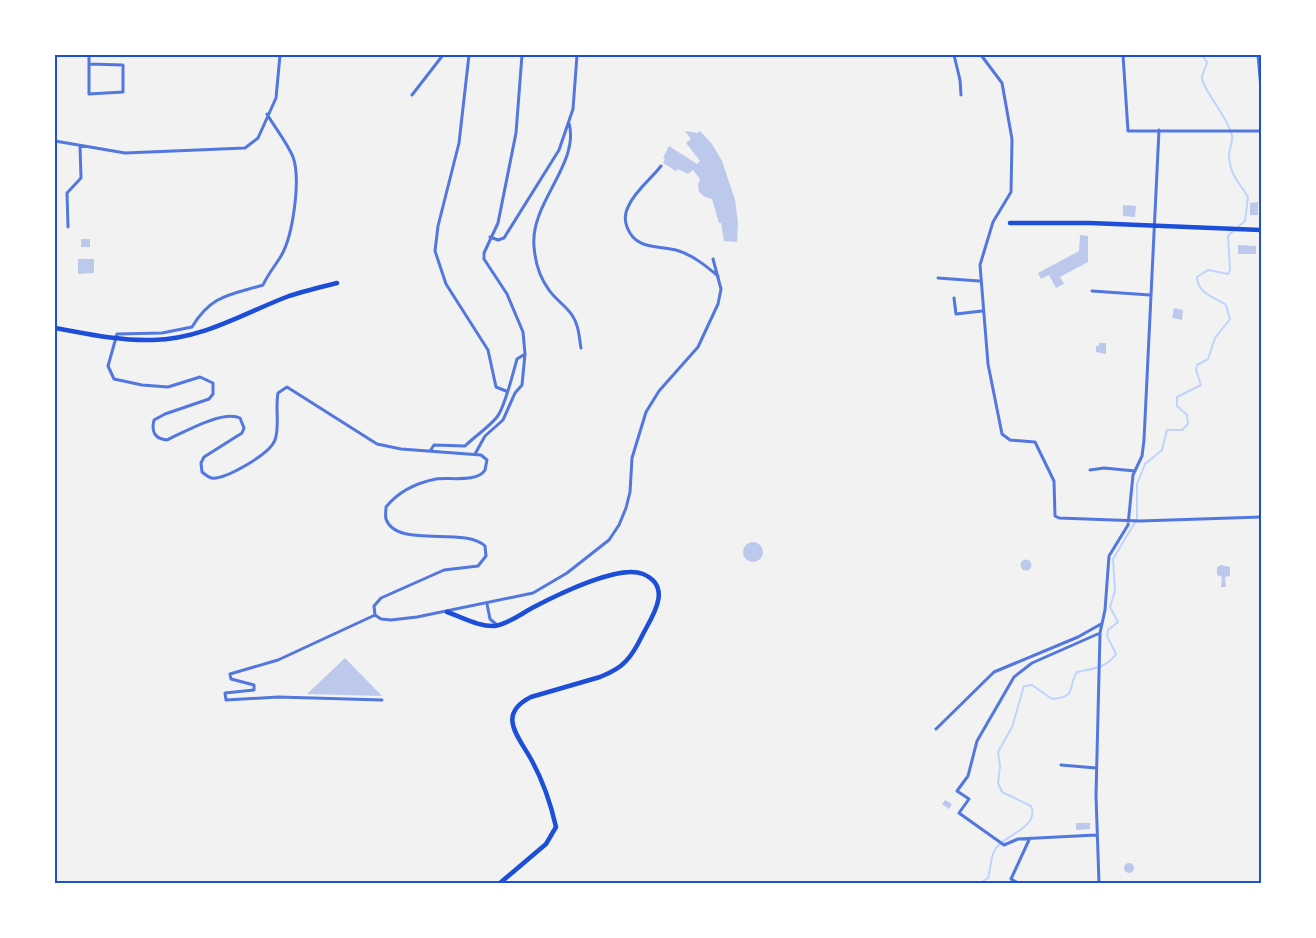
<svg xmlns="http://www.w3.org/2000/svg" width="1316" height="938" font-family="'Fira Sans',sans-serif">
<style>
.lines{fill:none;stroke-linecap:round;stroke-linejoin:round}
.stream{stroke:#bfd3fe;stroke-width:2}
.building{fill:#bdc9ec}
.minor{stroke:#5277de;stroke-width:3}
.secondary{stroke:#1d4ed8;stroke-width:4.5}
.primary{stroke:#1d4ed8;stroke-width:4.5}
.neatline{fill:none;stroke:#1d4ed8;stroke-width:2}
</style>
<rect width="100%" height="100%" fill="#f2f2f2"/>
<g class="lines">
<path class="stream" d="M1202 55 1207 62C1206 67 1203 72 1202 77 1201 88 1229 118 1232 136 1233 142 1229 149 1229 155 1230 176 1238 180 1248 197L1245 221 1238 227
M970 883H979
M980 883 988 878C991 869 990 856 996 848 1005 835 1040 827 1031 806L1002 792 998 783 1000 766 998 752 1012 727 1024 686 1032 685 1052 699C1078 697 1067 687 1077 672 1091 669 1107 668 1116 654L1107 636 1108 630 1118 622 1110 607 1115 591 1113 559 1137 519V484L1145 464 1162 450 1167 430H1182L1188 424 1187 415 1177 406V397L1201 385 1196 370 1197 365 1208 359 1215 338 1230 319 1226 305C1214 297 1197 293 1197 277L1208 270 1228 274 1230 270 1228 236 1234 230"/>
</g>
<path class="building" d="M685 131 697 133 700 131 712 144 722 161 735 200 738 223 737 242 724 241 721 223H719L712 199 705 197 699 192 698 185 700 179 693 170 688 174 678 169 676 171 663 163 665 159 663 158 669 146 697 164 700 161 686 143 691 139Z
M1258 202V215H1250V203Z
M1123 205 1136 206 1135 217 1123 216Z
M1080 235 1088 236V262L1060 277 1064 284 1056 288 1049 275 1041 279 1038 273 1079 251Z
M81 239H90V247H81Z
M1238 245 1256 246V254H1238Z
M78 259H94V273L78 274Z
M1174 308 1183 310 1182 320 1172 318Z
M1099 343H1106V354L1096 352V346H1099Z
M743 552a10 10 0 1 1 20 0a10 10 0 1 1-20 0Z
M1020.5 565a5.5 5.5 0 1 1 11 0a5.5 5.5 0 1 1-11 0Z
M1221 565 1230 567V576L1225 577 1226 587H1221L1222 577 1217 575V567Z
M345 658 382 696 307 694Z
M945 800 952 804 949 809 942 804Z
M1076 823H1090V829L1076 830Z
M1124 868a5 5 0 1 1 10 0a5 5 0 1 1-10 0Z"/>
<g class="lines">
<path class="minor" d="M89 55V94L123 92V65L89 64
M469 55 459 143 438 226 435 251 446 284 488 350 496 387 506 391
M954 55 960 80 961 95
M981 55 1002 83 1012 139 1011 192 993 222 980 265 988 364 1002 434 1010 440 1035 442 1054 481 1055 516 1059 518 1140 521 1261 517
M1123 55 1128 131H1261
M1258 55 1261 89
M412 95 443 55
M267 114C275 128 287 142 293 157 301 179 293 236 281 256 275 266 268 274 263 285 230 295 211 295 192 327L162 333 117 334 108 366 114 379 142 385 168 387 200 377 213 383V394L209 399 165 414 154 420C151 432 155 439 167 440 184 432 223 410 240 418L244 428 242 433 204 457 201 463 202 472C207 476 210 479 216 478 230 476 270 454 275 440 280 426 275 409 278 393L287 387 377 444 401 449 481 455 487 460 485 470C477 483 450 477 436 479 416 483 398 492 386 507 386 511 385 516 386 519 396 549 465 526 485 546L486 556 478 566 444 570 381 598 374 606 375 615 381 619 391 620 417 617 533 593 567 573 609 540 619 525 626 508 630 492 632 458 646 412 659 391 698 347 718 304 721 289 713 259
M569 123C580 164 530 203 534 246 535 261 540 278 549 290 555 299 566 306 572 315 579 325 579 337 581 348
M55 141 125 153 245 148 258 138 276 98 280 55
M661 166C651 179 636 190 629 205 625 212 624 219 627 227 636 251 659 245 679 251 694 256 706 266 718 276
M68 227 67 193 81 178 80 146
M490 237 498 240 504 238 559 150 573 109 577 55
M938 278 979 281
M1092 291 1150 295
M954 298 956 314 982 311
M1261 364V383
M430 451 434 445 465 446C475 436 488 428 497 417 505 407 513 373 517 359L525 354
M475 454 485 436 503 420 515 393 522 385 525 354 523 332 507 294 484 259V253L498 223 516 133 522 55
M1090 470 1104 468 1135 471
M487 604 490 619 497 625
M375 615 278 660 230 674 231 679 254 685V690L225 693 226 700 278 697 382 700
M936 729 994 672 1078 637 1101 624
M1061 765 1096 768
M1096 835 1018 839 1004 845 959 813 969 799 957 791 968 776 977 741 1014 677 1032 663 1100 633
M1018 883 1011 879 1029 840
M1099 883 1096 796 1100 633 1105 610 1109 556 1128 525 1133 475 1142 456 1144 440 1159 130"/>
<path class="secondary" d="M447 612C462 617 479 627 495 626 508 624 521 614 532 608 555 596 619 564 643 574 672 586 654 614 644 632 639 642 634 653 626 661 619 669 610 673 600 677L531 697C495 715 520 738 532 761 543 781 551 805 556 827L546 844 500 883"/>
<path class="primary" d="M1010 223H1090L1261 230
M55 328C88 334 119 341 153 340 203 339 244 313 289 296 305 291 321 287 337 283"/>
</g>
<rect width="1316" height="938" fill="none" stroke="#ffffff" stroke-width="112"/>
<rect x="56" y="56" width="1204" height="826" class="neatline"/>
</svg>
